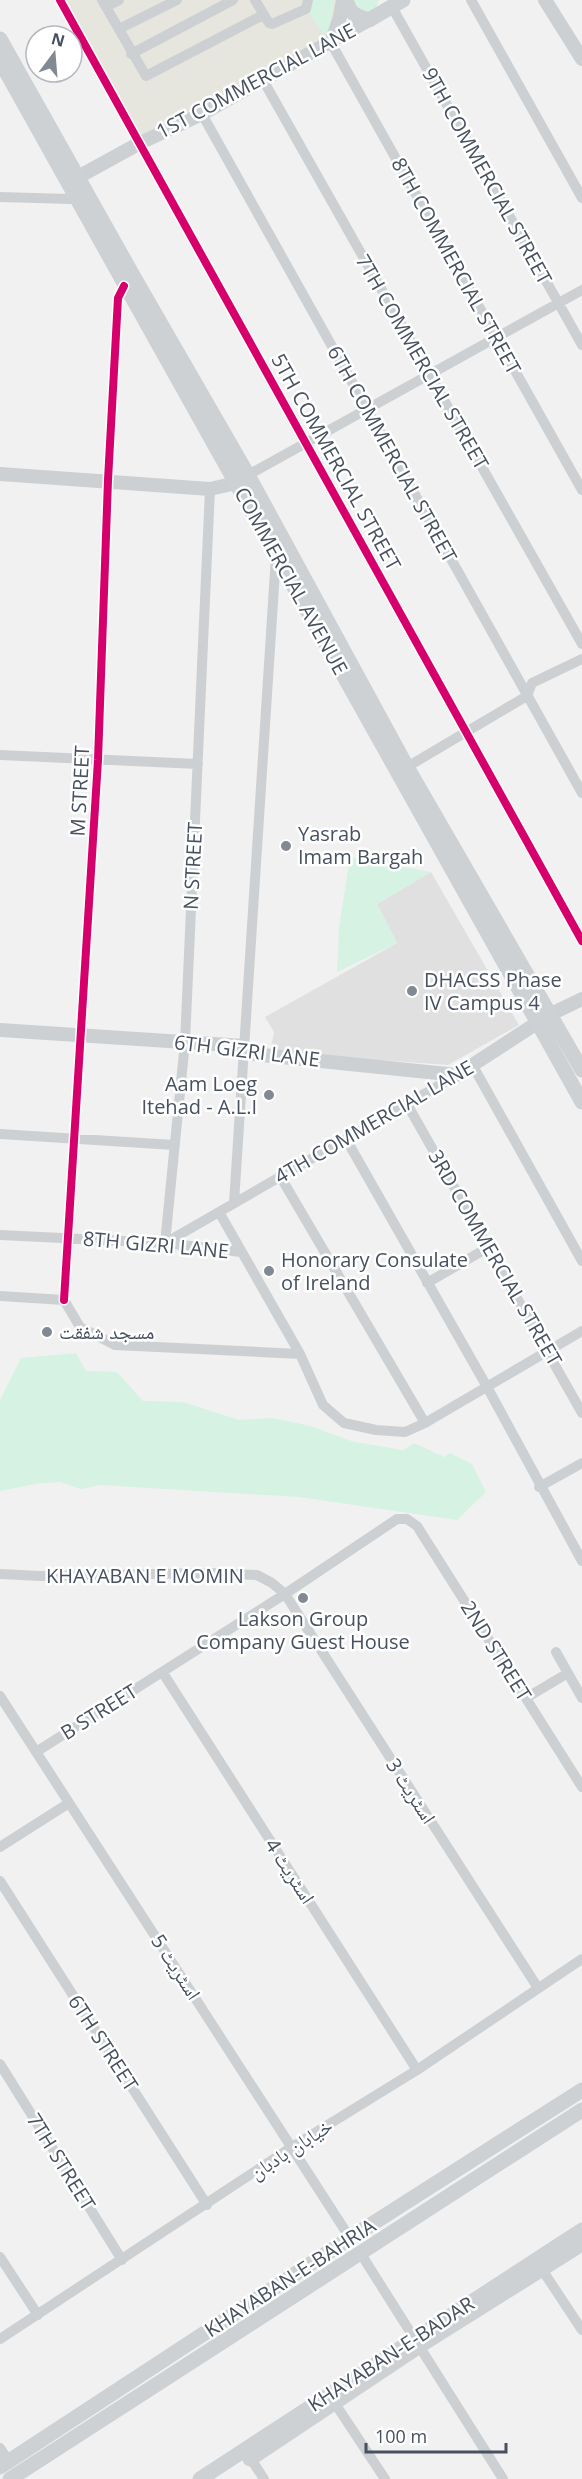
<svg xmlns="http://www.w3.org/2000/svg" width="582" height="2479" font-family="'Open Sans','Noto Naskh Arabic',sans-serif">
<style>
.commercial{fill:#e6e6df}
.education{fill:#e0e0e1}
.green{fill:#d5f2e3}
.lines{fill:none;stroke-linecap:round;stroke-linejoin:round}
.minor{stroke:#cdd0d2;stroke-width:10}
.tertiary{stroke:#cdd0d2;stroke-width:14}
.secondary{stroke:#ced1d4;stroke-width:15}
.cycleway-casing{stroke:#fff;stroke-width:11}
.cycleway{stroke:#d6006c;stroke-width:8}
.poi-dot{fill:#838993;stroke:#fff;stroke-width:2}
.labels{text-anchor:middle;stroke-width:5;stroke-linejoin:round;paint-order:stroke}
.street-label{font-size:20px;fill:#475160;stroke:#fff}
.poi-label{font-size:20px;fill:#475160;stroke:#fff;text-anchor:start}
</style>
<rect width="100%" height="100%" fill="#f2f1f1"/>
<path class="commercial" d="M65 0H338V5L326 40 139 141Z"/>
<path class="education" d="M431 872 519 1025 448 1065 270 1052 274 1032 265 1017 397 943 377 904Z"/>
<path class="green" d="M310 0H334L330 28 324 36 309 12Z
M351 0H379L376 8 372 11 363 14Z
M350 857 431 872 377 904 397 943 337 972 339 928Z
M76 1353 86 1371 117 1372 143 1401 183 1402 239 1420 273 1418 310 1426 354 1442 403 1450 414 1443 444 1457 450 1453 472 1464 486 1492 457 1520 299 1497 99 1485 81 1489 60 1482 41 1483 0 1491V1400L21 1358Z"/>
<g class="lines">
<path class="minor" d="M60 0 582 941
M102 0 146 76 263 15
M255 0 269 23 272 24 306 9 308 0
M471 0 582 198
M106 7 119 0
M392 7 582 345
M119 29 177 0
M331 43 582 490
M131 54 233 0
M263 80 582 644
M202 114 582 793
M0 197 70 199 80 195
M248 475 582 290
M0 755 198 764
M407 767 527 696 532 683 582 659
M473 1066 582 1261
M407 1104 582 1413
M0 1134 174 1145
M346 1139 486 1385 582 1561
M280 1176 425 1423
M234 1203 276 556
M219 1212 300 1354 323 1405 344 1423 376 1430 405 1432 425 1423 582 1331
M0 1235 165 1243 241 1252
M165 1243 185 1042 210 489
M165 1243 457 1075
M427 1283 489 1247
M0 1296 64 1300
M64 1300 98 760 108 480 118 298 124 286
M64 1300 80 1327 115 1345 300 1354
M539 1487 582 1463
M0 1574 40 1576 210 1573 257 1575 272 1583 285 1594 538 1988
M556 1652 582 1698
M163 1673 417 2070
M0 1696 350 2238
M526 1698 568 1673
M36 1752 285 1594 397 1519H407L417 1526 582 1787
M0 1847 69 1803
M0 1881 207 2205
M0 2064 122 2260
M361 2254 503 2479
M0 2257 38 2315
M539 2265 582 2330
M0 2339 292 2147 417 2070 582 1959
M332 2399 385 2479
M0 2448 9 2461
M247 2453 264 2479"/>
<path class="tertiary" d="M545 0 582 59
M331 43 340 17 343 0
M69 182 140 143 202 114 369 20
M0 474 210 489 236 483 244 478
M0 1030 244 1046 253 1054 457 1075 551 1014 582 999"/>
<path class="secondary" d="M346 0C350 14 355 16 369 20L403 0
M0 39 135 279 248 475 407 767 582 1070
M0 61 582 1102
M250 2459 418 2347 582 2244
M0 2467 350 2238 582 2090
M10 2479 582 2110
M200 2479 582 2230"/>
<defs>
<path id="cycleway" d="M60 0 582 941
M64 1300 98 760 108 480 118 298 124 286"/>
</defs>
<use href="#cycleway" class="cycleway-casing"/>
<use href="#cycleway" class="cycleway"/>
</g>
<g class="poi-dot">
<circle cx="286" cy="846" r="6"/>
<circle cx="412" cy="991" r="6"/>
<circle cx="269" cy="1095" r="6"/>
<circle cx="269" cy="1271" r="6"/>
<circle cx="47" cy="1332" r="6"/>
<circle cx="303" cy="1598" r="6"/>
</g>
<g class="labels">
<g class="street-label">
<text transform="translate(256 81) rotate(-28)" y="7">1ST COMMERCIAL LANE</text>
<text transform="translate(487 176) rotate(61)" y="7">9TH COMMERCIAL STREET</text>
<text transform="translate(456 266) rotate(61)" y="7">8TH COMMERCIAL STREET</text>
<text transform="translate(422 362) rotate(60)" y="7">7TH COMMERCIAL STREET</text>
<text transform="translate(392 454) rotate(61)" y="7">6TH COMMERCIAL STREET</text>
<text transform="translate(336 462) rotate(61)" y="7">5TH COMMERCIAL STREET</text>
<text transform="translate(291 581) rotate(61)" y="7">COMMERCIAL AVENUE</text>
<text transform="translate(80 791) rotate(-87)" y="7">M STREET</text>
<text transform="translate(193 866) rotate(-87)" y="7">N STREET</text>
<text transform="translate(247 1051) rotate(7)" y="7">6TH GIZRI LANE</text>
<text transform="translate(374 1122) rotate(-30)" y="7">4TH COMMERCIAL LANE</text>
<text transform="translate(156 1245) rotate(5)" y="7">8TH GIZRI LANE</text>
<text transform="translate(495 1258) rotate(60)" y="7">3RD COMMERCIAL STREET</text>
<text x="145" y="1583">KHAYABAN E MOMIN</text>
<text transform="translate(496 1651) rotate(58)" y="7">2ND STREET</text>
<text transform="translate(99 1712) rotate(-32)" y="7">B STREET</text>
<text transform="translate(411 1791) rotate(57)" y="7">اسٹریٹ 3</text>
<text transform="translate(290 1871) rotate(57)" y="7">اسٹریٹ 4</text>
<text transform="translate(176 1967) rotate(57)" y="7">اسٹریٹ 5</text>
<text transform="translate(103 2043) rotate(57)" y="7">6TH STREET</text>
<text transform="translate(291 2149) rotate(-33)" y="7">خیابان بادبان</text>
<text transform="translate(61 2162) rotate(58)" y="7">7TH STREET</text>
<text transform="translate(290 2278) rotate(-33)" y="7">KHAYABAN-E-BAHRIA</text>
<text transform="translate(391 2354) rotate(-33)" y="7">KHAYABAN-E-BADAR</text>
</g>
<g class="poi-label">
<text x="298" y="841">Yasrab<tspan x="298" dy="23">Imam Bargah</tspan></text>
<text x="424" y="987">DHACSS Phase<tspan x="424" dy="23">IV Campus 4</tspan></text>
<text x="257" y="1091" text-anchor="end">Aam Loeg<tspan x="257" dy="23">Itehad - A.L.I</tspan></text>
<text x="281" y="1267">Honorary Consulate<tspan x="281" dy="23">of Ireland</tspan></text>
<text x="59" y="1339">مسجد شفقت</text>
<text x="303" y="1626" text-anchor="middle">Lakson Group<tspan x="303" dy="23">Company Guest House</tspan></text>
</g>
</g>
<g transform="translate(54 54) rotate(16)"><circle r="28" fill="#ffffff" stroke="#b5b9bf" stroke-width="1.5"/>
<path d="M0-4.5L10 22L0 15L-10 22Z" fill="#838993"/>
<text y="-9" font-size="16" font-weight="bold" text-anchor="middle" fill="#475160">N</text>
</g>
<path d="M366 2443v9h140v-9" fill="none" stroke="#475160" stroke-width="3"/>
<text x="375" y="2443" font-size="18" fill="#475160" stroke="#ffffff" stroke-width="4.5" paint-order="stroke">100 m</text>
</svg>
